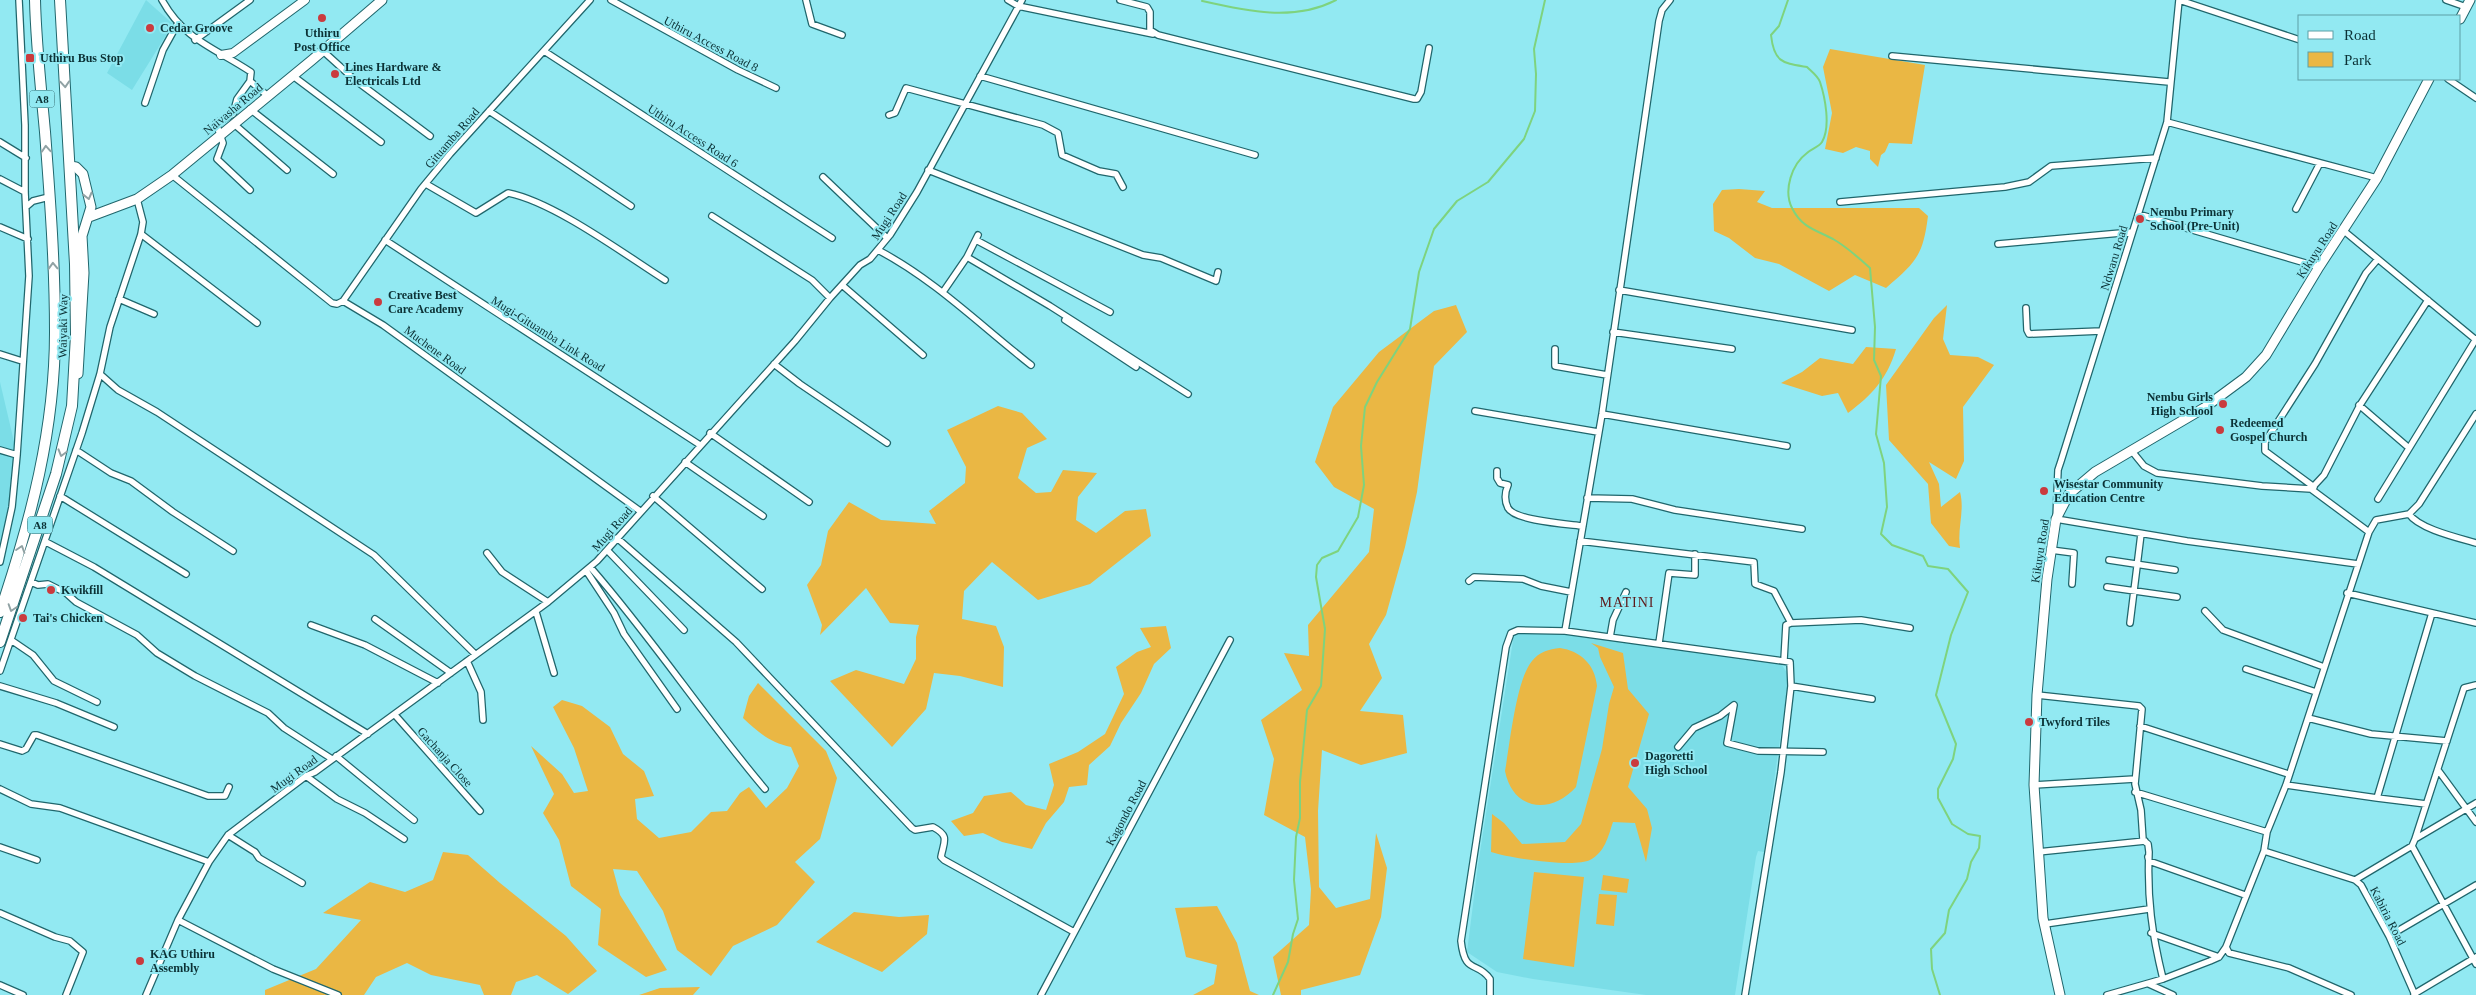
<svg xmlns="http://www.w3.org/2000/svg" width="2476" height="995" font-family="Georgia,serif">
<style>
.built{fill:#7bdde7}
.green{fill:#eab744}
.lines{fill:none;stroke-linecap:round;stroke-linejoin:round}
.stream{stroke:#7ed37e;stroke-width:2}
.minor-casing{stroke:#20666c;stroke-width:8}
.tertiary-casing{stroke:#20666c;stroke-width:10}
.secondary-casing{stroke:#20666c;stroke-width:11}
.trunk-casing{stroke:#20666c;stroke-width:12}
.minor{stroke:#fff;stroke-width:5.5}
.tertiary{stroke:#fff;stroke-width:8}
.secondary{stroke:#fff;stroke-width:9}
.trunk{stroke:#fff;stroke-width:10}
.oneway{stroke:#91a2a4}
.poi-dot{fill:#ca3b3e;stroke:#92e9f2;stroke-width:2}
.labels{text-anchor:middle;stroke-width:4;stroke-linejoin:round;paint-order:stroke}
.shield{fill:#92e9f2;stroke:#34686e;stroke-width:1}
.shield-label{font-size:11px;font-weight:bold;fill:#0b3135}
.poi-label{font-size:12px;font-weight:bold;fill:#0b3135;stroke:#92e9f2;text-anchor:start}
.street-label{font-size:12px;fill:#0b3135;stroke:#92e9f2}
.neighbourhood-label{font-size:14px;letter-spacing:1px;fill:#5e191a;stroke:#92e9f2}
</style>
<rect width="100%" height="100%" fill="#92e9f2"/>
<path class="built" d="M146 0 173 24 132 90 107 73Z
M0 382 15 446 9 501 0 550Z
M1519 633H1565L1780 662 1789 676 1764 852 1758 851 1756 857 1735 995H1646L1533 979 1497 972 1467 952 1478 865 1514 634Z"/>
<path class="green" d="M1830 49 1925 65 1912 144 1889 143 1885 152 1881 155 1878 167 1870 159V151L1856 147 1843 153 1825 149 1832 113 1823 67Z
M1739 189 1765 191 1757 202 1772 208H1919L1928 216C1923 256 1916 262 1886 288L1855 275 1829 291 1779 264 1755 258 1729 238 1714 231 1713 204 1722 190Z
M1456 305 1467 332 1434 366 1417 492 1405 547 1386 615 1369 644 1382 678 1360 711 1403 715 1407 753 1361 765 1322 750 1318 811 1319 887 1336 908 1370 899 1376 833 1387 868 1381 917 1360 975 1301 990V995H1281L1273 957 1309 925 1311 889 1305 837 1264 815 1274 759 1261 720 1302 690 1284 653 1309 656 1308 625 1369 552 1374 509 1334 487 1315 462 1333 407 1379 352 1434 311Z
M1947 305 1943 339 1950 355 1978 357 1994 365 1963 407 1964 461 1956 479 1929 462 1939 484 1941 507 1960 492C1965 511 1957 528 1960 548L1949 546 1931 523 1928 484 1889 440 1886 385 1934 318Z
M1866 347 1896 349C1887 379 1872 395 1848 413L1838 393 1822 396 1781 383 1802 372 1820 358 1853 364Z
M998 406 1022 413 1047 439 1027 448 1018 478 1036 493 1051 492 1063 470 1097 473 1078 497 1076 520 1096 533 1125 511 1146 509 1151 536 1090 584 1038 600 992 562 964 591 962 619 996 626 1004 647 1003 687 960 676 934 673 926 709 892 747 830 681 856 670 904 684 916 659V637L919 625 890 623 866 588 820 635 822 625 807 585 821 565 828 531 849 502 881 520 936 524 929 511 965 483 966 467 947 430Z
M1166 626 1171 648 1154 664 1141 693 1121 723 1110 746 1089 765 1087 785 1069 787 1064 802 1046 823 1032 849 1002 842 983 833 964 836 951 821 973 813 984 796 1011 792 1026 805 1046 810 1054 785 1049 764 1078 752 1105 734 1124 694 1116 667 1137 652 1151 647 1140 628Z
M1591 643 1623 653 1628 689 1649 714 1628 787 1647 809 1652 828 1646 862 1635 823 1613 822C1608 837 1605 852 1590 860 1574 868 1509 858 1491 852L1492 814 1504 823 1522 844 1565 842 1581 824 1602 749 1609 704 1614 687 1600 657 1598 648Z
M1560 648C1580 651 1595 664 1597 686L1576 787C1551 815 1513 811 1505 771 1510 744 1516 680 1532 661 1539 652 1549 649 1560 648Z
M758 683 826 751 837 778 820 839 795 862 815 882 777 925 733 946 711 976 677 950 663 911 637 871 613 869 620 895 667 970 646 977 598 945 601 909 571 886 559 840 543 813 554 794 531 746 562 774 574 793 588 791 574 748 553 707 562 700 582 706 610 727 623 754 644 771 654 796 635 799 637 819 659 838 691 832 711 812 727 811 740 793 749 787 766 808 787 788 799 766 791 747C770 743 758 732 743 718L749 696Z
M443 852 468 855 500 883 566 936 597 971 568 994 537 975 516 982 511 995H484L480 985 431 975 407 963 376 977 364 995H265V990L316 969 361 920 323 913 370 882 405 892 433 880Z
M1534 872 1584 877 1574 967 1523 959Z
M1603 875 1629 879 1627 893 1601 890Z
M1599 894 1617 895 1614 926 1596 924Z
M1217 906 1237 943 1250 991 1259 995H1193L1214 984 1217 965 1186 957 1175 908Z
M854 912 899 917 929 915 927 934 882 972 816 942Z
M700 987 693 995H639L660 988Z"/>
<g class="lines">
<path class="stream" d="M1788 0 1779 26 1771 35C1774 63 1783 63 1807 67 1811 71 1818 76 1820 82 1825 97 1831 127 1822 142 1819 147 1811 149 1807 153 1792 164 1783 190 1792 208 1802 228 1816 230 1833 239 1847 247 1858 257 1870 268L1875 327 1874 360 1881 376 1876 434 1884 463 1887 507 1881 534 1892 545 1923 556 1928 566 1948 569 1968 592 1951 635 1936 695 1956 744 1953 759 1938 789V798L1952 824 1968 834 1980 836 1979 848 1971 862 1967 879 1949 910 1945 933 1931 949 1932 969 1940 995
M1202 1C1246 11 1294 22 1336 0
M1273 995 1288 962 1293 934 1298 919 1294 880 1296 837 1300 818V782L1307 710 1321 686 1325 629 1316 577 1317 565 1322 558 1338 551 1358 517 1364 485 1361 446 1365 407 1377 382 1410 329 1419 272 1434 229 1457 201 1488 182 1524 139 1535 111 1536 74 1534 49 1545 0"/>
<defs>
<path id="minor" d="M162 0C184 40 215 48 251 72L250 81 268 96
M611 0 738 70 776 88
M806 0 812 24 842 35
M1008 0 1018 6 1153 34
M1120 0 1147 7 1150 12V30L1158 35 1414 99H1417L1421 92 1429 48
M1670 0 1662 10 1659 21 1602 414 1565 631 1790 662 1791 686 1781 772 1745 995
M2446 0 2466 7
M195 40 250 0
M2300 40 2179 0 2167 122 2061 461 2058 470 2056 519 2187 541 2358 564
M323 51 355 80 430 136
M544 51 832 238
M1892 56 2169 82
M293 76 381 142
M980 76 1255 155
M2448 79 2476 98
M145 103 163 50 178 23
M250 109 333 174
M489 111 631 206
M889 115 895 113 906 88 1043 125 1058 133 1062 155 1099 171 1116 174 1123 187
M2167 122 2377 178
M234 124 287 170
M0 142 26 158
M928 170 1143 255 1161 258 1216 281 1218 272
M172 175 332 303 337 304 343 301 383 325 640 511
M823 177 887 238
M0 179 25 192
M426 184 476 213 508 193C554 202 624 254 665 280
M250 190 217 159 223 143 216 123 233 114 237 99 250 81
M1840 202 2005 187 2029 182 2051 166 2156 158
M26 207 33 201 49 197
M2296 209 2320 163
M2138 214 2319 267
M712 216 812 280 830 298
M0 227 28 239
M2344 231 2476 340
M141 234 257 323
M385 240 700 445
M976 240 1110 312
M1998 244 2132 232
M878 250C935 280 981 326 1031 365
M967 257 1050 306 1188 394
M842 285 923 355
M1619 290 1852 330
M943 292 967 257 978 235
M119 299 154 314
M343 301 421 189 450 154 590 0
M2026 308 2027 330 2029 334 2101 331
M1065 320 1136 367
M1613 332 1732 349
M1555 349V366L1607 375
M0 354 22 361
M774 364 800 384 887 443
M100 374 118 390 157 412 374 555 475 654
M2359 405 2409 448
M1475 411 1598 432
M1602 414 1787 446
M710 433 809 502
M0 450 17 455
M76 450 111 473 131 481 173 512 233 551
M2131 450 2144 466 2157 473 2262 486 2311 489 2369 532
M685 462 763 516
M1497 471V478L1500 483 1508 485C1505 492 1504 500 1508 508 1515 521 1568 524 1583 526
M2314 487 2265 451V442L2315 364 2366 273 2378 259
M2311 489 2324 475 2360 405 2428 300
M60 496 186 574
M653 496 762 589
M1587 498 1632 499 1675 510 1802 529
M2378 499 2476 339
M2409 514C2419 529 2459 538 2476 543
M617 538 736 642 912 828 915 830 933 827C950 836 944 841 941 857L944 860 1074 932
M1580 541 1754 562 1755 584 1774 591 1791 623
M46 542 94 567 368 734
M607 550 684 630
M2051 550 2074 553 2072 584
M487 553 502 572 548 602
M2109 560 2175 570
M0 562 12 507 17 455 29 276 25 192V125L19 0
M591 568C653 639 704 717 765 789
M587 572 614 613 624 634 677 709
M1469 581 1474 577 1523 579 1541 586 1571 592
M31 582 38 585 48 584 66 593 76 602 137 635 157 653 195 676 268 713 284 728 332 759
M2107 587 2177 597
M2347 593 2476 623
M2205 611 2223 630 2324 667
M536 612 554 673
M375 619 451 673
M2130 623 2141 534
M311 625 365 645 438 683
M1610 637 1613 620 1626 592
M11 640 33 655 54 681 97 702
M1659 643 1669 573 1695 575V554
M1784 660 1786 625 1791 623 1861 620 1910 628
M467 661 481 692 483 720
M2246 669 2316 692
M0 671 82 433 100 374 110 327 141 234 143 222 137 199
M0 686 56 703 114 727
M1791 686 1872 699
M2037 695 2139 706 2142 709 2135 784 2141 810 2143 840 2148 844 2149 852C2147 899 2152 934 2163 979
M395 715 480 811
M2308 718 2371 734 2447 741
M2140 726 2288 774
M0 744 22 751 26 749 34 735H37L208 796H225L229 787
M1678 747 1694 728 1720 716 1734 705 1727 743 1758 751 1823 752
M336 756 414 820
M2438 770 2476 822
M306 776 337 799 365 813 404 839
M2034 785 2135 779
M2286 785 2377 798 2432 613
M0 789 31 804 60 808 209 862
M2135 792 2267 832
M2377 798 2426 804
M228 835 255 852 259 858 302 883
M2415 839 2464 688 2476 685
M2412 846 2476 964
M0 847 37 860
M2264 851 2355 880 2361 885 2389 936 2415 995
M2038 852 2145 841
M2148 857 2149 861 2245 895
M2355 880 2412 846 2415 839 2476 803
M0 913 55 937 70 941 83 952 66 995
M178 920 273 969 338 995
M2045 924 2149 909
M2151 933 2219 957
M2389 936 2476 885
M2226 947 2229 953 2289 968 2351 995
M2149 984 2173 995
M0 985 23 995
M2414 994 2476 957
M146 995 178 920 209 862 228 835 306 776 315 772 548 602 597 561 795 341 830 298 860 265 870 259 890 235 917 192 1022 0
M1041 995 1230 640
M1490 995V979C1477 960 1465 976 1461 941L1506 647 1511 633 1518 630 1565 631
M2107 995 2163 979 2210 961 2219 957 2226 947 2264 851 2267 832 2286 785 2369 532 2376 520 2409 514 2419 504 2476 414"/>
<path id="tertiary" d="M221 55 233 53 305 0"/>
<path id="secondary" d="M2460 19 2470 0
M70 166 76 167 83 174 91 207 82 236 84 273 78 374
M89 217 137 199 172 175 312 60 382 0
M2060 995 2043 918 2034 785 2037 695 2047 579 2056 519 2069 494 2095 472 2204 408 2246 377 2266 355 2319 267 2377 178 2429 79"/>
<path id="trunk" d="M0 612C31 520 55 429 55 332 55 265 50 198 45 132 41 88 36 44 35 0
M0 642 56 474 72 406 76 335 75 264 60 0"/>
</defs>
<use href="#minor" class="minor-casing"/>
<use href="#tertiary" class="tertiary-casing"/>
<use href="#secondary" class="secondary-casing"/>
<use href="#trunk" class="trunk-casing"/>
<use href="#minor" class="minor"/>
<use href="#tertiary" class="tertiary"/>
<use href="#secondary" class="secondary"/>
<use href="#trunk" class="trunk"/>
</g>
<defs><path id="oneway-chevron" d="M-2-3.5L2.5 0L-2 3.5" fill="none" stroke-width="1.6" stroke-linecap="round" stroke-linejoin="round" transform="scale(1.25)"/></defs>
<g class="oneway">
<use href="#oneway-chevron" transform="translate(65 84) rotate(86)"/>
<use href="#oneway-chevron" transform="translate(46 149) rotate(-94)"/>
<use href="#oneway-chevron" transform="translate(88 196) rotate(76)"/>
<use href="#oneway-chevron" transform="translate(53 266) rotate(-92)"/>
<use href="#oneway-chevron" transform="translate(62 453) rotate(106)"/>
<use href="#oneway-chevron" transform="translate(21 549) rotate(-72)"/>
<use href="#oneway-chevron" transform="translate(12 608) rotate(108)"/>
</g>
<g class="poi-dot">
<circle cx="322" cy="18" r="5"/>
<circle cx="150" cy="28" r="5"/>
<rect x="25" y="53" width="10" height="10" rx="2.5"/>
<circle cx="335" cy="74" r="5"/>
<circle cx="2140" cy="219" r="5"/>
<circle cx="378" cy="302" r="5"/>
<circle cx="2223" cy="404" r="5"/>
<circle cx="2220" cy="430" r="5"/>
<circle cx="2044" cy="491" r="5"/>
<circle cx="51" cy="590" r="5"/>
<circle cx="23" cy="618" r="5"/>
<circle cx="2029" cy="722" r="5"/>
<circle cx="1635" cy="763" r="5"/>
<circle cx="140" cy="961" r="5"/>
</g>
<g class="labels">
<g class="shield">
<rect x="29.5" y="90.5" width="25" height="17" rx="4"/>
<rect x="27.5" y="516.5" width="25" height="17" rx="4"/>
</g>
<g class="shield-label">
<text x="42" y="103">A8</text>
<text x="40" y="529">A8</text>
</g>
<g class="poi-label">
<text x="160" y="32">Cedar Groove</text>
<text x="322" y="37" text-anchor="middle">Uthiru<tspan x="322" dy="14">Post Office</tspan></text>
<text x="40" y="62">Uthiru Bus Stop</text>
<text x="345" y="71">Lines Hardware &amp;<tspan x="345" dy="14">Electricals Ltd</tspan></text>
<text x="2150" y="216">Nembu Primary<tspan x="2150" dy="14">School (Pre-Unit)</tspan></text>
<text x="388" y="299">Creative Best<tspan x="388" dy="14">Care Academy</tspan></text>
<text x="2213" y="401" text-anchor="end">Nembu Girls<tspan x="2213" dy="14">High School</tspan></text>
<text x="2230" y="427">Redeemed<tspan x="2230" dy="14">Gospel Church</tspan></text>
<text x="2054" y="488">Wisestar Community<tspan x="2054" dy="14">Education Centre</tspan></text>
<text x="61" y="594">Kwikfill</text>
<text x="33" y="622">Tai's Chicken</text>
<text x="2039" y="726">Twyford Tiles</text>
<text x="1645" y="760">Dagoretti<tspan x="1645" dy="14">High School</tspan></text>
<text x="150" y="958">KAG Uthiru<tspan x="150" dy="14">Assembly</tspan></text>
</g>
<g class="street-label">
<text transform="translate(711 44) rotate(28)" y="4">Uthiru Access Road 8</text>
<text transform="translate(233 109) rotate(-40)" y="4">Naivasha Road</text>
<text transform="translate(693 136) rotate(33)" y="4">Uthiru Access Road 6</text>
<text transform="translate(452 138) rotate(-49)" y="4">Gituamba Road</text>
<text transform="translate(889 216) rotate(-57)" y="4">Mugi Road</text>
<text transform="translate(2317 250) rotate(-57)" y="4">Kikuyu Road</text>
<text transform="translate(2114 258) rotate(-73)" y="4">Ndwaru Road</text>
<text transform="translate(63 326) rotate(-89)" y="4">Waiyaki Way</text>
<text transform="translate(548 334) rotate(32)" y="4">Mugi-Gituamba Link Road</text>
<text transform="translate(435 350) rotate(36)" y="4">Muchene Road</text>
<text transform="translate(612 529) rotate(-49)" y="4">Mugi Road</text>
<text transform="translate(2040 551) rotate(-81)" y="4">Kikuyu Road</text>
<text transform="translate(445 757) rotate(48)" y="4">Gachanja Close</text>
<text transform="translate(294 774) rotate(-36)" y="4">Mugi Road</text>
<text transform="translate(1126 813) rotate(-62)" y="4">Kagondo Road</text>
<text transform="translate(2388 916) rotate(63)" y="4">Kabiria Road</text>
</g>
<g class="neighbourhood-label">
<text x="1627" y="607">MATINI</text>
</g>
</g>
<rect x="2298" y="15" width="162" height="65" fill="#92e9f2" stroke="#5c9fa6"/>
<rect x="2308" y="31" width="25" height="8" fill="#ffffff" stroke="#5c9fa6"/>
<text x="2344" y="40" font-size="15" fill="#0b3135">Road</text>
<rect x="2308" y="52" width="25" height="15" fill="#eab744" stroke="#5c9fa6"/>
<text x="2344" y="65" font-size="15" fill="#0b3135">Park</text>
</svg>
